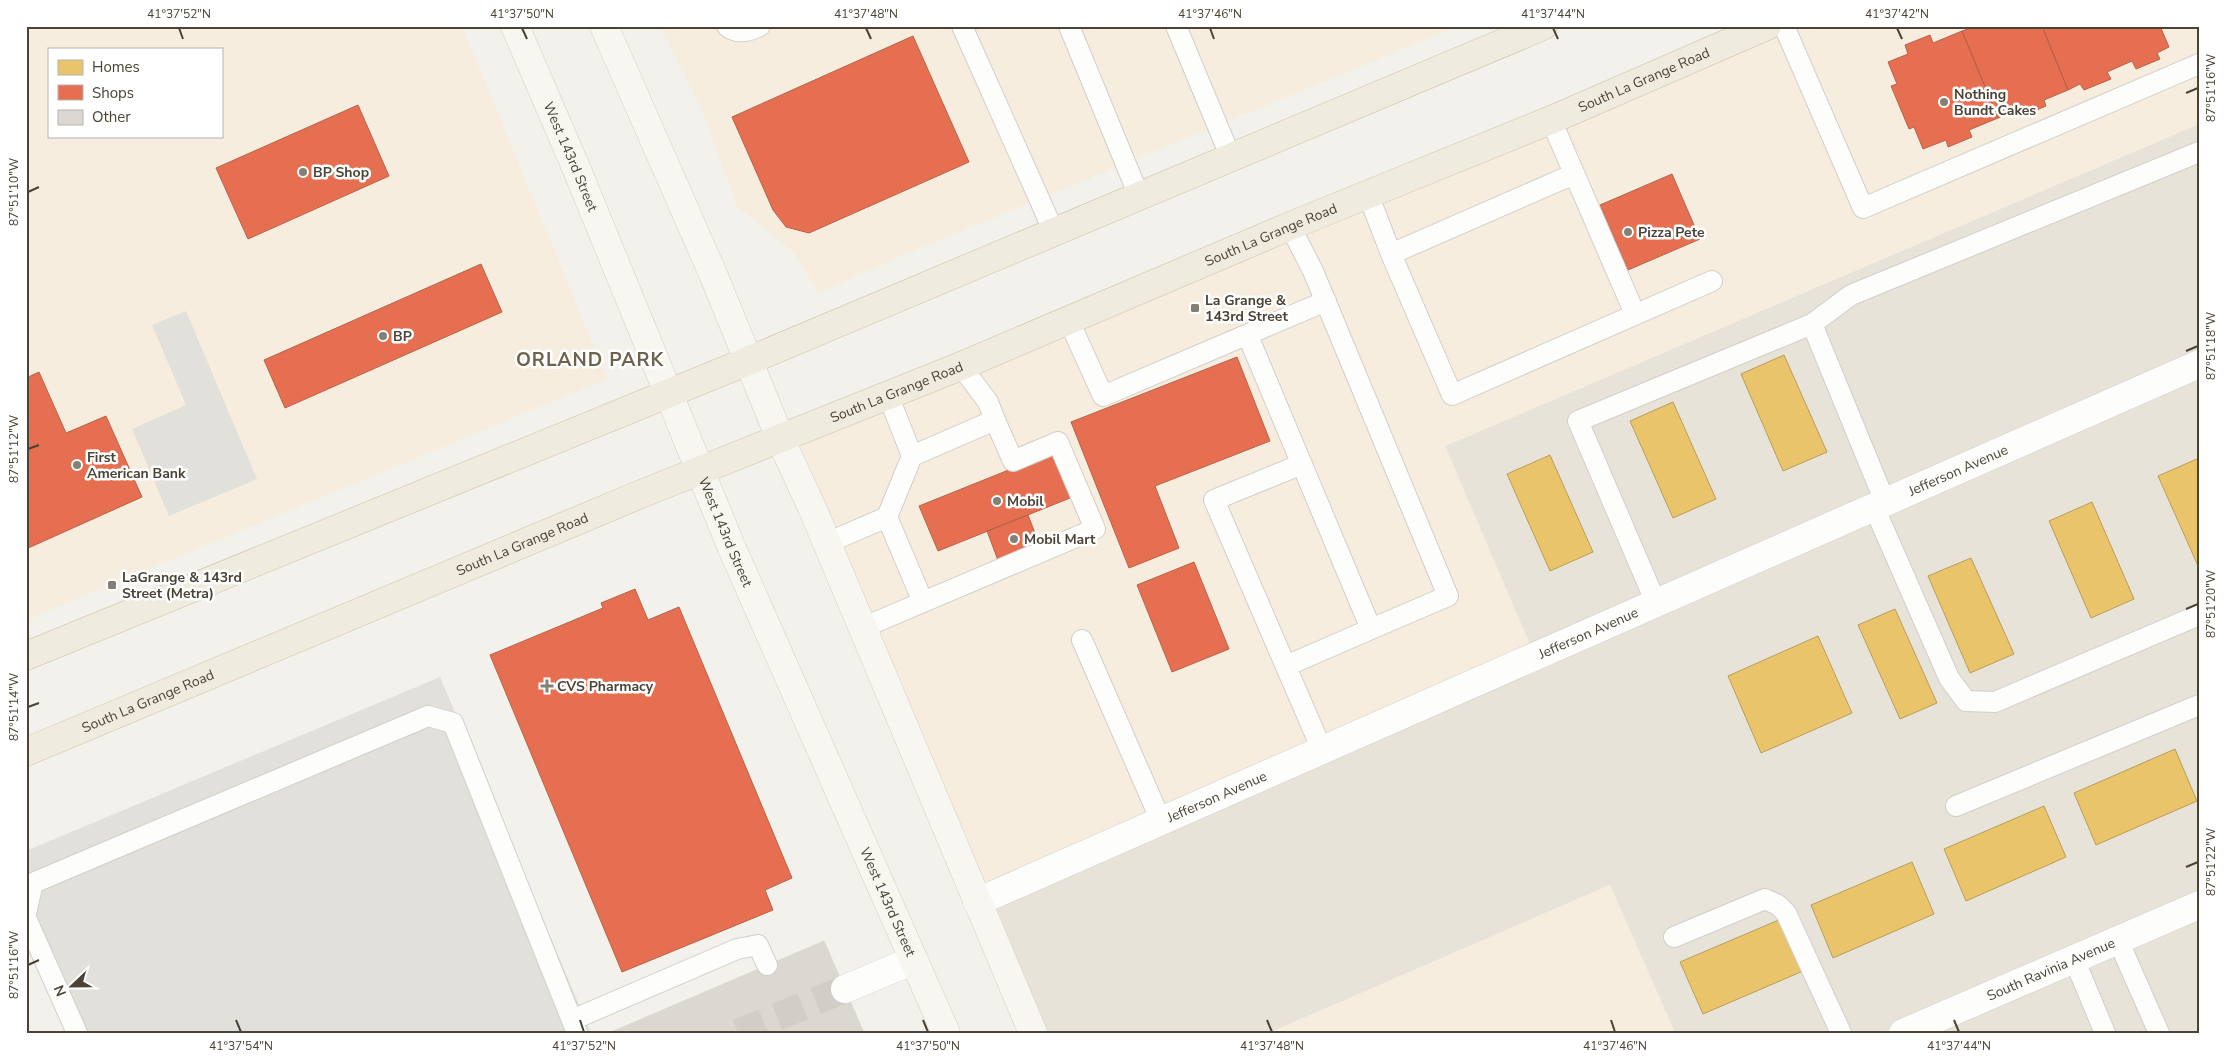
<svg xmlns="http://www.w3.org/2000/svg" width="2225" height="1059" font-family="'Nunito Sans',sans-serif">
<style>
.residential{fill:#e7e3d9}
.commercial{fill:#f6edde;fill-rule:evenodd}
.parking{fill:#e2e0db}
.homes{fill:#e9c46a;stroke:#b99d5a}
.shops{fill:#e76f51;stroke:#b86249}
.building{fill:#dbd8d2;stroke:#dbd8d2}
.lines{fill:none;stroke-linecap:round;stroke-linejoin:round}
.minor-tunnel{stroke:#d1cec8;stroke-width:28;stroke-dasharray:28 14;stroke-linecap:butt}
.service-casing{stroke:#d1cfc9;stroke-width:22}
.minor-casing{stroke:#d1cfc9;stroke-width:29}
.tertiary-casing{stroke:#d1cfc9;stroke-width:29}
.secondary-casing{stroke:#d3cfc2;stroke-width:29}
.trunk-casing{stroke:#ccc0a5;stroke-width:29}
.service{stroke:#fdfdfc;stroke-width:20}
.minor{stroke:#fdfdfc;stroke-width:28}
.tertiary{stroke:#fdfdfc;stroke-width:28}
.secondary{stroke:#f7f6f0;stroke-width:28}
.trunk{stroke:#f0ebdf;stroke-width:28}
.ticks{fill:none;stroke:#4a4336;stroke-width:2}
.poi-dot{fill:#858076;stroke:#fff;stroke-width:2}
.labels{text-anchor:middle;stroke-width:5;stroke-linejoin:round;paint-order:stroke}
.street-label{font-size:14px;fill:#4a4336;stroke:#fff}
.poi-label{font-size:14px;font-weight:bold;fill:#4a4336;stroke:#fff;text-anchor:start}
.district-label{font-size:19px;font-weight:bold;letter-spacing:1px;fill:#6e624d;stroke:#fff}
.neatline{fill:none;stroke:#4a4336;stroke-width:2}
.ticks-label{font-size:12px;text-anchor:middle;fill:#4a4336}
</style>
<rect width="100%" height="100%" fill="#f3f1ec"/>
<path class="residential" d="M2199 124V896L1882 1033H1675L1610 885 1269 1033H1042L982 892 1531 649 1445 446Z
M2199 910V1033H1917Z"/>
<path class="commercial" d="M26 26H462L607 379 26 620ZM49 49H221V136H49Z
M660 26H1459L901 256 819 293 794 253 737 206 701 108Z
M1784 26H2199V124L1445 446 1532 649 982 892 793 444Z
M1610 885 1675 1033H1269Z"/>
<path class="parking" d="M186 311 257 479 169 516 132 429 186 405 152 325Z
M440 677 591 1033H82L26 901V851Z"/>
<path class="homes" d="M1784 355 1827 452 1783 471 1741 374Z
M1673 402 1716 499 1673 518 1630 421Z
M1550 455 1593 552 1550 571 1507 474Z
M2199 458V568L2158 476Z
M2092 502 2134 599 2091 618 2049 521Z
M1971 558 2014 654 1970 673 1928 576Z
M1895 609 1937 703 1900 719 1858 625Z
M1818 636 1852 713 1761 753 1728 676Z
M2175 749 2197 801 2096 845 2074 793Z
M2044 806 2066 857 1966 901 1944 849Z
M1912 862 1934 914 1833 958 1811 905Z
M1781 919 1803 971 1703 1014 1680 962Z"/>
<path class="shops" d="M1976 26H2042L2068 90 2044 100 2046 106 2020 117 2017 109 1998 118 1962 31Z
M2042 26H2160L2169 47 2157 53 2160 59 2136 69 2132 61 2107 72 2111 79 2084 90 2080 84 2068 90Z
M1962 31 1998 118 1969 130 1972 137 1948 147 1946 140 1923 149 1914 127 1909 129 1891 86 1897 84 1888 62 1908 54 1905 45 1930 35 1933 43Z
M913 36 969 162 809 233 786 227 773 210 732 117Z
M358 105 389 176 248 239 216 168Z
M1672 174 1700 239 1628 270 1600 205Z
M481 264 502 312 285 408 264 360Z
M1237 357 1270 441 1155 486 1179 548 1129 568 1071 422Z
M39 372 66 433 106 416 142 497 26 549V378Z
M1056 451 1075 496 938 551 919 506Z
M1028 515 1040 546 999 563 987 531Z
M1194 562 1229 649 1172 672 1137 585Z
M635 589 648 620 679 607 792 878 765 890 773 910 622 972 490 655 603 608 601 603Z"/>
<path class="building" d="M824 941 864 1033H609Z"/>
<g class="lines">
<path class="minor-tunnel" d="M738 1033 845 989"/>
<defs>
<path id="service" d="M727 26C737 35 749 31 760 26
M962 26 1054 232
M1069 26 1139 196
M1176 26 1231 158
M1784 26 1863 208 2199 64
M1551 120 1635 314
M1368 194 1391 254 1452 395 1712 281
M1391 254 1574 174
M1069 321 1103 396 1326 301
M1812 324 1885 502
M1248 336 1371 629 1448 596 1313 271 1290 226
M888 395 912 456 887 517 923 602
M912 456 995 420 988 402 961 366
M1302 464 1214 500 1322 750
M1874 507 1949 678 1966 701 1995 702 2199 615
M827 543 887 517
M1656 603 1578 421 1812 324 1851 295 2199 152
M862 628 1095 529 1058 442 1013 461 995 420
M1082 640 1161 821
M1286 666 1371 629
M1956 806 2199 705
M26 913 33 883 428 716 453 723 577 1033
M26 918 77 1033
M1674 937 1765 899 1778 905 1786 913 1841 1033
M2118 940 2159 1033
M2074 959 2105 1033
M572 1020 737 949 758 945 767 965"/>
<g id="minor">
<path id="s1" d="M977 902 2199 364"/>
<path d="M845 989 914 960"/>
</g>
<g id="tertiary">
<path id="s2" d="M1903 1033 2199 905"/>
</g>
<g id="secondary">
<path id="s3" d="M515 26 577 170 731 546 946 1033"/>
<path d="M604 26 713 274 780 438 813 510 1033 1033"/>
</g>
<g id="trunk">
<path d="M26 656 748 361 1543 26"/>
<path id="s4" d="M26 752 641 494 961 366 1290 226 1551 120 1767 26"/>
</g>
</defs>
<use href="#service" class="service-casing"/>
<use href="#minor" class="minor-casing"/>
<use href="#tertiary" class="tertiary-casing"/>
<use href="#secondary" class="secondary-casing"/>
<use href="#trunk" class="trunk-casing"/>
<use href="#service" class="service"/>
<use href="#minor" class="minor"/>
<use href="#tertiary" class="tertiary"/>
<use href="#secondary" class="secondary"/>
<use href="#trunk" class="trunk"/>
</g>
<path class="ticks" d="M179 28 183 39M522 28 527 39M866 28 871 39M1210 28 1214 39M1553 28 1558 39M1897 28 1902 39M2186 93 2198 88M28 192 39 187M2186 351 2198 346M28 449 39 445M2186 609 2198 604M28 707 39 703M2186 867 2198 862M28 965 39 960M236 1020 241 1032M580 1020 584 1032M923 1020 928 1032M1267 1020 1272 1032M1611 1020 1615 1032M1954 1020 1959 1032"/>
<g class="poi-dot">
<circle cx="1944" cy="102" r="5"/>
<circle cx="303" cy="172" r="5"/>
<circle cx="1628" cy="232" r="5"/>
<rect x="1190" y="303" width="10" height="10" rx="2.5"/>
<circle cx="383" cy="336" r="5"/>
<circle cx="77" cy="465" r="5"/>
<circle cx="997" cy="501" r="5"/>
<circle cx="1014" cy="539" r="5"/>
<rect x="107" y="580" width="10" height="10" rx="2.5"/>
<path d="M544.5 678.5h5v5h5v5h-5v5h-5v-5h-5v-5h5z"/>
</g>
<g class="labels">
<g class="street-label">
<text dy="5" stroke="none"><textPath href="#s4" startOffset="1752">South La Grange Road</textPath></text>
<text dy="5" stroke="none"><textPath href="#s3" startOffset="142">West 143rd Street</textPath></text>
<text dy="5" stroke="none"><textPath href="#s4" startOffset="1348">South La Grange Road</textPath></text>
<text dy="5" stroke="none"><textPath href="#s4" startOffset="942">South La Grange Road</textPath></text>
<text dy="5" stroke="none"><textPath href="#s1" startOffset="1072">Jefferson Avenue</textPath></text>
<text dy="5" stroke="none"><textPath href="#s3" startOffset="548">West 143rd Street</textPath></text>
<text dy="5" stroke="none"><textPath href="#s4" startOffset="538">South La Grange Road</textPath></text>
<text dy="5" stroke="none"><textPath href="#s1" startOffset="668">Jefferson Avenue</textPath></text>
<text dy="5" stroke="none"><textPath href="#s4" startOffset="132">South La Grange Road</textPath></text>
<text dy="5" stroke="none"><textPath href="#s1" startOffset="262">Jefferson Avenue</textPath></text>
<text dy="5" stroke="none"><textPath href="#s3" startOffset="952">West 143rd Street</textPath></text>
<text dy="5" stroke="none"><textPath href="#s2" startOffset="161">South Ravinia Avenue</textPath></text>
</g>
<g class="poi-label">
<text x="1954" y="99">Nothing<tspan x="1954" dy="16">Bundt Cakes</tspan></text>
<text x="313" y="177">BP Shop</text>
<text x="1638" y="237">Pizza Pete</text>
<text x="1205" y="305">La Grange &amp;<tspan x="1205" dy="16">143rd Street</tspan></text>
<text x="393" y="341">BP</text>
<text x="87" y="462">First<tspan x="87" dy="16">American Bank</tspan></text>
<text x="1007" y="506">Mobil</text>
<text x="1024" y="544">Mobil Mart</text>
<text x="122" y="582">LaGrange &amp; 143rd<tspan x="122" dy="16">Street (Metra)</tspan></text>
<text x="557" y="691">CVS Pharmacy</text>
</g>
<g class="district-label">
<text x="590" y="366">ORLAND PARK</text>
</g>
</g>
<rect width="2225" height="1059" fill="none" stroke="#ffffff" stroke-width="55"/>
<rect x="48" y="48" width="175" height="90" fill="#ffffff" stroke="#b7b4af"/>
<rect x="58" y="60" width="25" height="15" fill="#e9c46a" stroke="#b7b4af"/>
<text x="92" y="72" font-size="15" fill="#4a4336">Homes</text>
<rect x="58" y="85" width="25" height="15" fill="#e76f51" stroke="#b7b4af"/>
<text x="92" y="98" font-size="15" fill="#4a4336">Shops</text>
<rect x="58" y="110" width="25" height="15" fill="#dbd8d2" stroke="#b7b4af"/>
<text x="92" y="122" font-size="15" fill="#4a4336">Other</text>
<g transform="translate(72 986) rotate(248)" stroke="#ffffff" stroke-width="4" paint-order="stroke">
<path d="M0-4L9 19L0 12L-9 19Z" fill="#4a4336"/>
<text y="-8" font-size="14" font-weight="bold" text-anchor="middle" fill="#4a4336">N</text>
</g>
<rect x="28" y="28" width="2170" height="1004" class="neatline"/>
<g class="ticks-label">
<text x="179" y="18">41°37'52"N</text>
<text x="522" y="18">41°37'50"N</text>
<text x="866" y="18">41°37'48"N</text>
<text x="1210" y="18">41°37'46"N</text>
<text x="1553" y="18">41°37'44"N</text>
<text x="1897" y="18">41°37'42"N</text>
<text transform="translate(2211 88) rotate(-90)" y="4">87°51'16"W</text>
<text transform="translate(14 192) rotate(-90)" y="4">87°51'10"W</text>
<text transform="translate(2211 346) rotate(-90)" y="4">87°51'18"W</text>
<text transform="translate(14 449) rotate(-90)" y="4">87°51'12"W</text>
<text transform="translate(2211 604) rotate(-90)" y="4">87°51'20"W</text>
<text transform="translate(14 707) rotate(-90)" y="4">87°51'14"W</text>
<text transform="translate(2211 862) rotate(-90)" y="4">87°51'22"W</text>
<text transform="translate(14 965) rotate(-90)" y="4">87°51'16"W</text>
<text x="241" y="1050">41°37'54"N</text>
<text x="584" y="1050">41°37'52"N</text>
<text x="928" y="1050">41°37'50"N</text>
<text x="1272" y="1050">41°37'48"N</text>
<text x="1615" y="1050">41°37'46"N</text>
<text x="1959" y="1050">41°37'44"N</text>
</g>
</svg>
